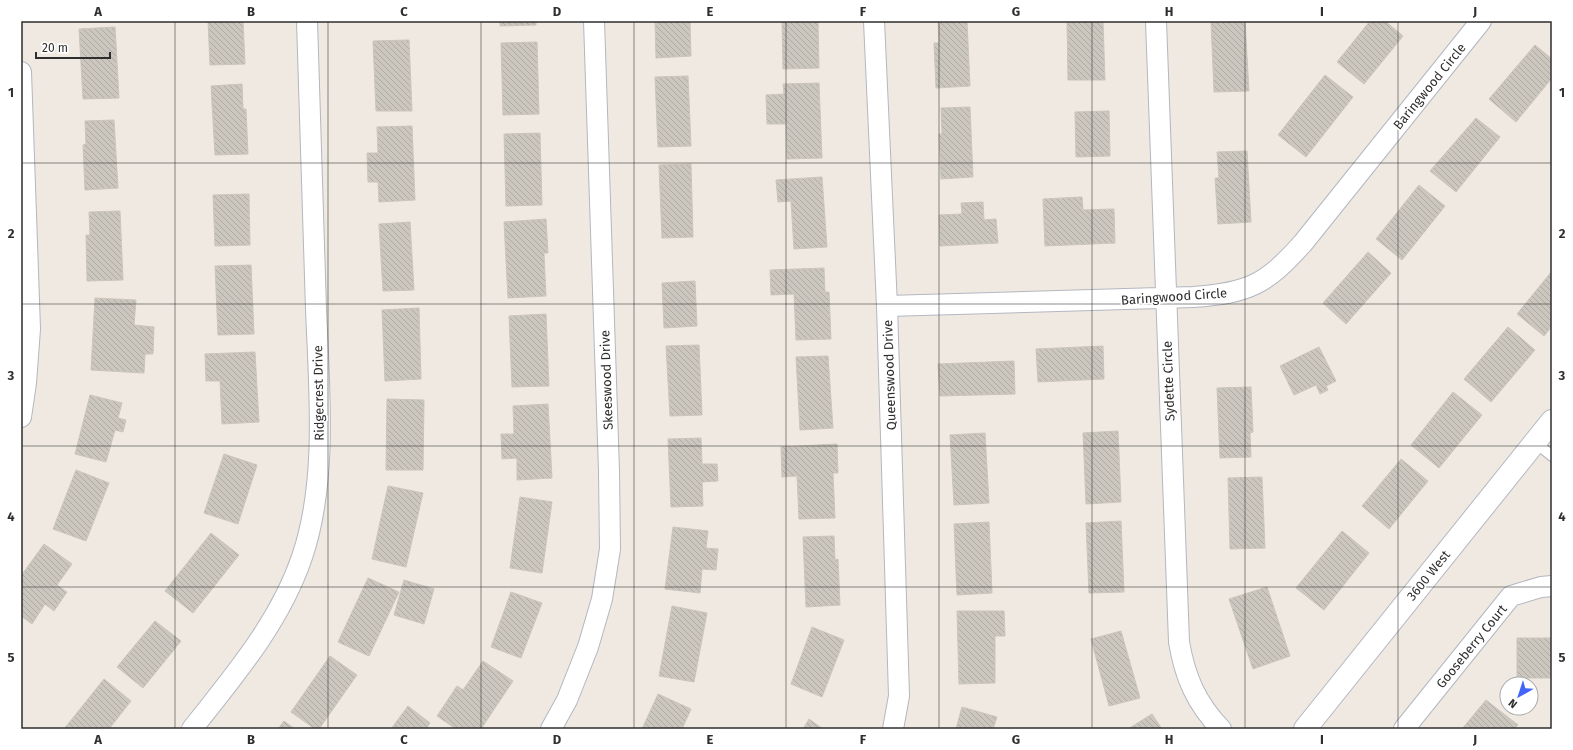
<svg xmlns="http://www.w3.org/2000/svg" width="1573" height="750" font-family="'Fira Sans',sans-serif">
<style>
.building{fill:url(#building-back-hatch);stroke:#cbc5ba}
.lines{fill:none;stroke-linecap:round;stroke-linejoin:round}
.service-casing{stroke:#b4b7c1;stroke-width:12}
.minor-casing{stroke:#b4b7c1;stroke-width:22}
.tertiary-casing{stroke:#b4b7c1;stroke-width:24}
.service{stroke:#fff;stroke-width:10}
.minor{stroke:#fff;stroke-width:20}
.tertiary{stroke:#fff;stroke-width:22}
.grid{fill:none;stroke:#2e2e2e;stroke-width:1;stroke-opacity:0.55}
.labels{text-anchor:middle;stroke-width:3.5;stroke-linejoin:round;paint-order:stroke}
.street-label{font-size:13px;fill:#2e2e2e;stroke:#fff}
.neatline{fill:none;stroke:#2e2e2e;stroke-width:1.5}
.grid-label{font-size:13px;text-anchor:middle;font-weight:bold;fill:#2e2e2e}
</style>
<defs>
<pattern id="building-back-hatch" width="6" height="6" patternUnits="userSpaceOnUse"><rect width="6" height="6" fill="#cbc7bf"/><path d="M-1 5l2 2M0 0l6 6M5-1l2 2" fill="none" stroke="#afaba4"/></pattern>
</defs>
<rect width="100%" height="100%" fill="#efe9e1"/>
<path class="building" d="M208 21H243L245 64 210 65Z
M500 21H536V25L500 26Z
M655 21H690L691 56 656 58Z
M782 21H818L819 68 783 69Z
M938 21H967L970 86 936 88 934 43H939Z
M1067 21H1103L1105 80H1068Z
M1211 21H1245L1249 91 1214 92Z
M1370 21H1385L1403 36 1364 84 1337 62Z
M115 27 119 98 83 99 79 29Z
M409 40 412 111H376L373 41Z
M537 42 539 114 503 115 501 43Z
M1535 45 1552 59V78L1516 122 1489 99Z
M1325 75 1353 97 1306 157 1278 135Z
M688 76 691 146 658 147 655 77Z
M819 83 822 158 787 159 786 124H767L766 95 784 94 783 84Z
M242 84 243 109H246L248 154 215 155 211 86Z
M970 107 973 177 941 179 939 134H942L941 108Z
M1109 111 1110 156 1076 157 1075 112Z
M1476 118 1500 137 1456 192 1430 171Z
M114 120 118 188 85 190 83 145 86 144 85 121Z
M412 126 415 200 379 202 378 182H368L367 153H378L377 127Z
M540 133 542 205 506 206 504 134Z
M1247 151 1251 222 1218 224 1215 178H1219L1217 152Z
M691 164 693 237 662 238 659 165Z
M822 177 827 247 794 249 791 201 778 202 776 180Z
M1419 185 1445 206 1402 260 1376 239Z
M249 194 250 245 215 246 213 195Z
M1082 197 1083 210 1114 209 1115 243 1045 246 1043 199Z
M983 202 984 220 996 219 998 243 940 246 939 215 962 214 961 203Z
M120 211 123 280 87 281 86 235H90L89 212Z
M546 219 548 253H544L546 296 508 298 504 222Z
M410 222 414 290 383 291 379 224Z
M1368 252 1391 273 1346 324 1323 303Z
M251 265 254 334 218 335 215 266Z
M824 268 825 292H829L831 339 796 340 794 294 771 295 770 270Z
M1552 271V326L1544 336 1517 314Z
M695 281 697 326 664 328 662 283Z
M95 298 136 300 134 325 154 327 153 354H145L144 373 91 370Z
M419 308 421 379 385 381 382 310Z
M546 314 549 386 512 387 509 316Z
M1508 327 1535 350 1491 402 1464 379Z
M699 345 702 415 670 416 666 346Z
M1103 346 1104 379 1038 382 1036 349Z
M1319 347 1336 381 1326 386 1328 390 1320 394 1316 385 1294 395 1280 366Z
M255 352 259 422 222 424 220 381H206L205 354Z
M828 356 833 428 800 430 796 357Z
M1014 361 1015 394 940 396 938 364Z
M1251 387 1253 432 1250 433 1251 457 1220 458 1217 388Z
M1453 392 1482 415 1439 468 1411 445Z
M90 395 122 403 118 418 126 420 123 432 115 430 106 462 75 454Z
M387 399 424 400 423 470H386Z
M548 404 552 478 517 480V458L502 459 501 434H514L513 406Z
M1118 431 1121 502 1086 504 1083 433Z
M985 433 989 503 954 505 950 435Z
M701 438 702 464H717L718 481 702 482 703 506 671 507 668 439Z
M837 444 838 473H833L835 518 799 519 797 476 782 477 781 447Z
M224 454 257 465 238 524 204 513Z
M1401 459 1428 481 1389 529 1362 506Z
M76 470 109 483 86 541 53 529Z
M1262 477 1265 548 1230 549 1228 478Z
M388 486 423 493 406 567 372 559Z
M520 497 552 502 542 573 510 568Z
M1121 521 1124 592 1089 593 1086 523Z
M989 522 992 593 957 595 954 524Z
M673 527 708 531 706 548 718 549 716 570 702 569 700 593 665 589Z
M1342 531 1369 553 1324 610 1296 588Z
M211 533 239 555 193 613 165 591Z
M834 536 835 560 838 559 840 605 806 607 803 537Z
M44 544 72 564 57 585 67 592 54 611 45 604 32 624 21 616V576Z
M368 578 399 592 369 656 338 642Z
M404 580 434 589 424 624 394 615Z
M1267 587 1290 656 1253 669 1229 599Z
M511 592 542 603 521 658 491 647Z
M672 606 707 613 694 682 659 676Z
M957 611H1004L1005 636H995V683L959 684Z
M155 621 181 641 143 688 117 667Z
M812 627 844 640 822 697 791 684Z
M1121 631 1140 698 1109 706 1091 639Z
M1517 638H1552V678H1517Z
M330 656 357 675 319 729H315L291 712Z
M483 661 513 681 481 729H456L437 716 457 686 463 690Z
M104 679 131 701 109 729H64Z
M658 694 691 709 682 729H642Z
M1486 700 1518 725 1514 729H1462Z
M408 706 430 723 426 729H391Z
M962 707 997 717 993 729H956Z
M1152 714 1162 729H1128Z
M809 719 823 729H803Z
M284 721 295 729H278Z"/>
<g class="lines">
<defs>
<path id="service" d="M1535 442 1552 456"/>
<path id="minor" d="M874 21 887 306 899 696 893 729
M1156 21 1179 642C1185 677 1196 703 1221 729
M21 72 30 329 26 383 21 417
M887 306 1193 297C1250 293 1266 284 1303 243L1481 21
M192 729C234 676 280 622 302 557 328 481 319 388 316 309 313 213 310 117 307 21
M551 729 567 700 588 647 602 599 610 549 609 471 594 21
M1404 729 1511 596 1541 587 1552 586"/>
<path id="tertiary" d="M1305 729 1552 421"/>
</defs>
<use href="#service" class="service-casing"/>
<use href="#minor" class="minor-casing"/>
<use href="#tertiary" class="tertiary-casing"/>
<use href="#service" class="service"/>
<use href="#minor" class="minor"/>
<use href="#tertiary" class="tertiary"/>
</g>
<path class="grid" d="M175 21V729M328 21V729M481 21V729M634 21V729M786 21V729M939 21V729M1092 21V729M1245 21V729M1398 21V729M21 163H1552M21 304H1552M21 446H1552M21 587H1552"/>
<g class="labels">
<g class="street-label">
<text transform="translate(1429 86) rotate(-51)" y="5">Baringwood Circle</text>
<text transform="translate(1174 296) rotate(-4)" y="5">Baringwood Circle</text>
<text transform="translate(889 375) rotate(-92)" y="5">Queenswood Drive</text>
<text transform="translate(606 380) rotate(-92)" y="5">Skeeswood Drive</text>
<text transform="translate(1168 381) rotate(-92)" y="5">Sydette Circle</text>
<text transform="translate(318 393) rotate(-91)" y="5">Ridgecrest Drive</text>
<text transform="translate(1428 575) rotate(-51)" y="5">3600 West</text>
<text transform="translate(1471 646) rotate(-51)" y="5">Gooseberry Court</text>
</g>
</g>
<rect width="1573" height="750" fill="none" stroke="#ffffff" stroke-width="44"/>
<g transform="translate(1519 696) rotate(219)"><circle r="19" fill="#ffffff" stroke="#ababab"/>
<path d="M0-3L7 15L0 10L-7 15Z" fill="#4264fb"/>
<text y="-6" font-size="11" font-weight="bold" text-anchor="middle" fill="#2e2e2e">N</text>
</g>
<path d="M36 52v6h74v-6" fill="none" stroke="#2e2e2e" stroke-width="2"/>
<text x="42" y="52" font-size="12" fill="#2e2e2e" stroke="#ffffff" stroke-width="3" paint-order="stroke">20 m</text>
<rect x="22" y="22" width="1529" height="706" class="neatline"/>
<g class="grid-label">
<text x="98" y="16">A</text>
<text x="251" y="16">B</text>
<text x="404" y="16">C</text>
<text x="557" y="16">D</text>
<text x="710" y="16">E</text>
<text x="863" y="16">F</text>
<text x="1016" y="16">G</text>
<text x="1169" y="16">H</text>
<text x="1322" y="16">I</text>
<text x="1475" y="16">J</text>
<text x="11" y="97">1</text>
<text x="1562" y="97">1</text>
<text x="11" y="238">2</text>
<text x="1562" y="238">2</text>
<text x="11" y="380">3</text>
<text x="1562" y="380">3</text>
<text x="11" y="521">4</text>
<text x="1562" y="521">4</text>
<text x="11" y="662">5</text>
<text x="1562" y="662">5</text>
<text x="98" y="744">A</text>
<text x="251" y="744">B</text>
<text x="404" y="744">C</text>
<text x="557" y="744">D</text>
<text x="710" y="744">E</text>
<text x="863" y="744">F</text>
<text x="1016" y="744">G</text>
<text x="1169" y="744">H</text>
<text x="1322" y="744">I</text>
<text x="1475" y="744">J</text>
</g>
</svg>
